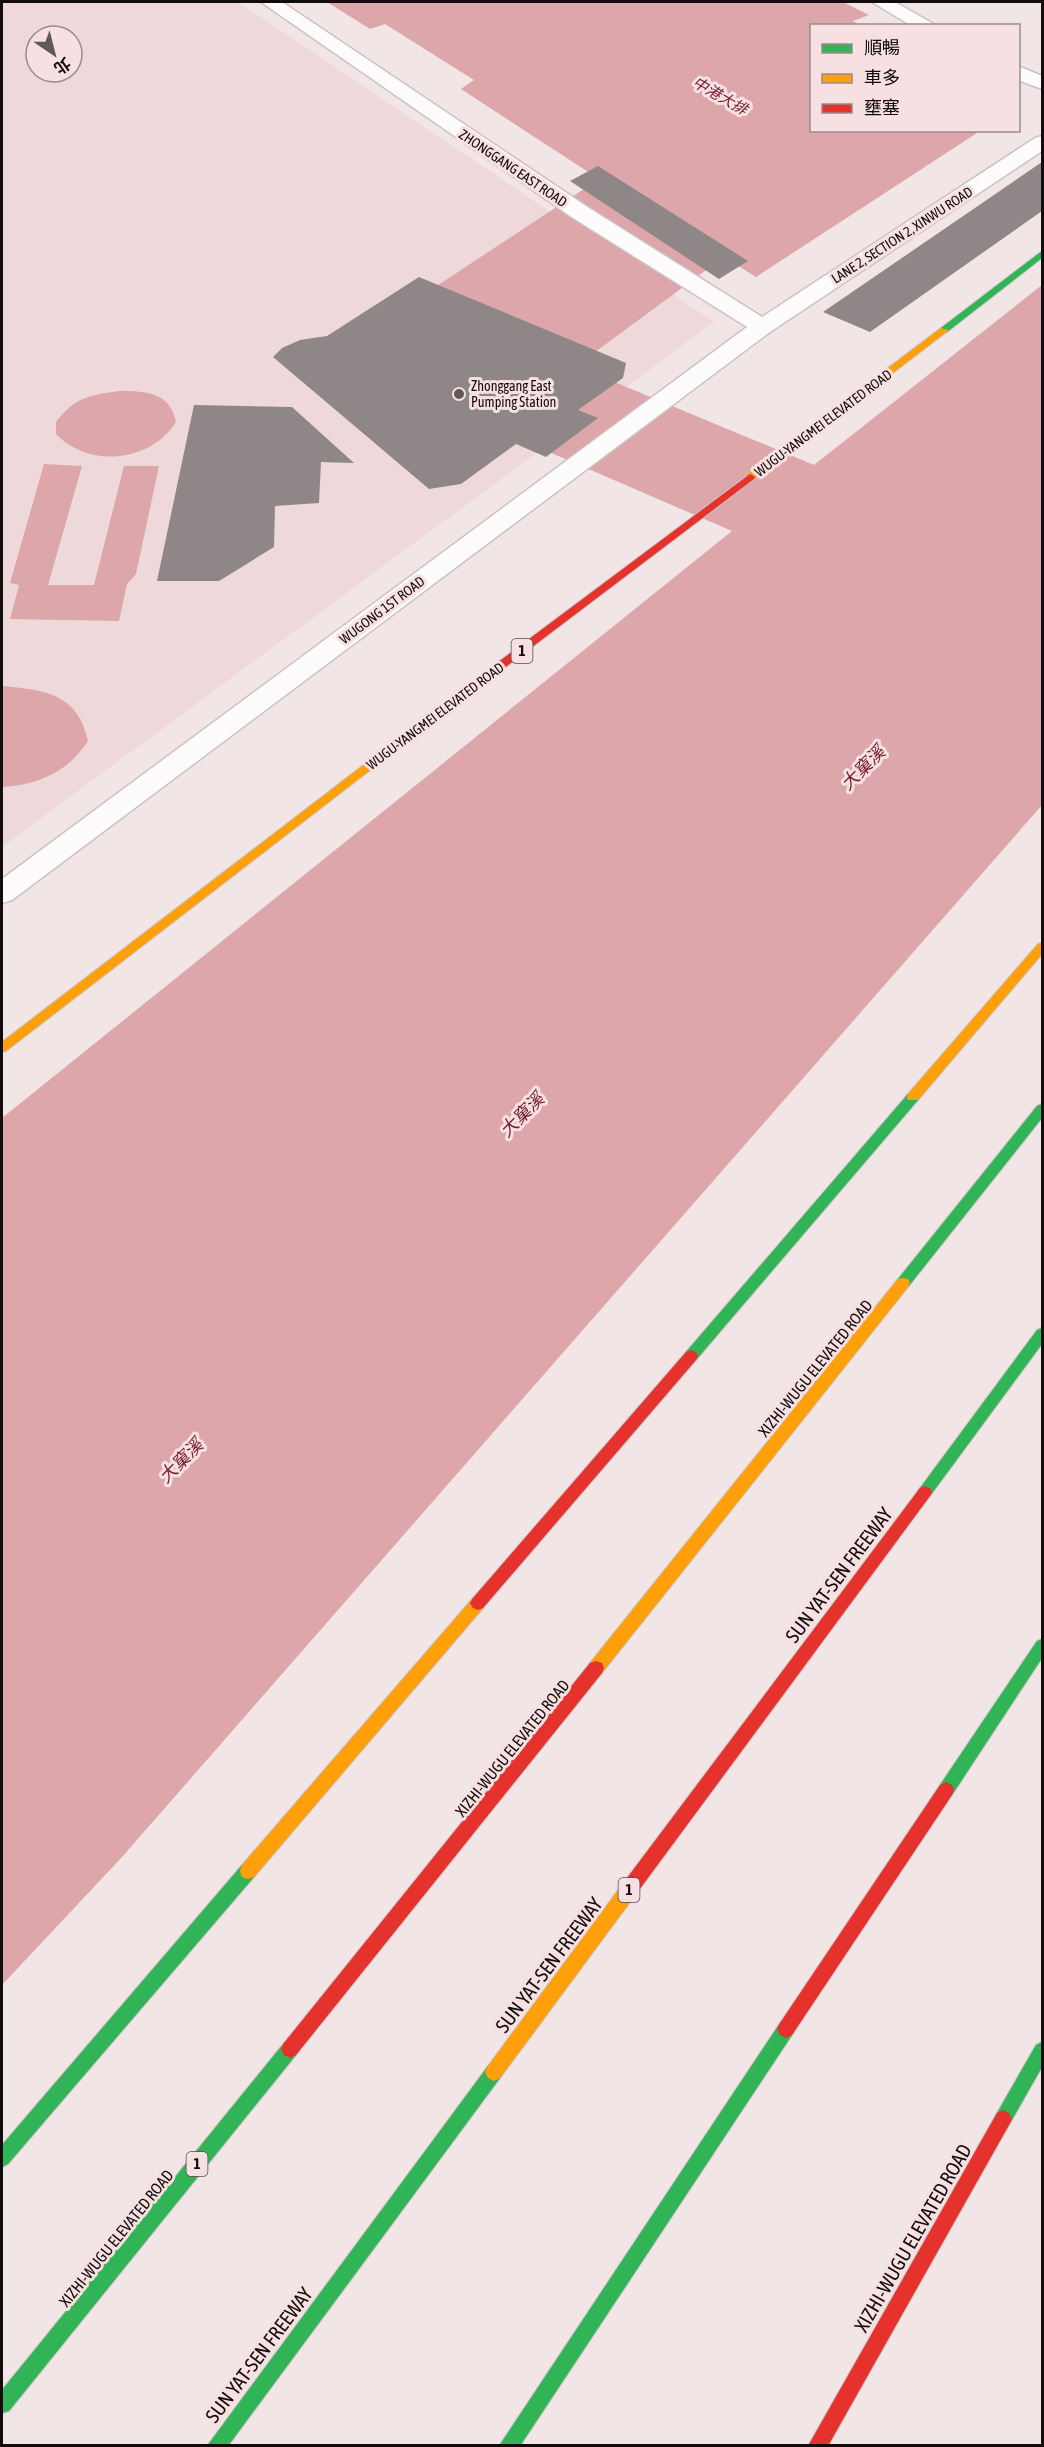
<svg xmlns="http://www.w3.org/2000/svg" width="1044" height="2447" font-family="'Asap Condensed','Noto Sans TC',sans-serif">
<style>
.built{fill:#eed8d9;fill-rule:evenodd}
.water{fill:#dda6aa}
.building{fill:#8f8787}
.lines{fill:none;stroke-linecap:round;stroke-linejoin:round}
.street-casing{stroke:#cbc2c3;stroke-width:3}
.fast-casing{stroke:#cbc2c3;stroke-width:2}
.slow-casing{stroke:#cbc2c3;stroke-width:2}
.jam-casing{stroke:#cbc2c3;stroke-width:2}
.street{fill:#fdfbfb;fill-rule:evenodd}
.fast{fill:#30b455;fill-rule:evenodd}
.slow{fill:#ff9f0a;fill-rule:evenodd}
.jam{fill:#e5322d;fill-rule:evenodd}
.poi-dot{fill:#615859;stroke:#f6e0e1;stroke-width:2}
.labels{text-anchor:middle;stroke-width:6;stroke-linejoin:round;paint-order:stroke}
.far-street-label{font-size:14px;fill:#130c0d;stroke:#f6e0e1}
.far-poi-label{font-size:14px;fill:#130c0d;stroke:#f6e0e1;text-anchor:start}
.far-water-label{font-size:15px;font-style:italic;fill:#741c2e;stroke:#f6e0e1}
.shield{fill:#f6e0e1;stroke:#574c4d;stroke-width:1.5}
.shield-label{font-size:15px;font-weight:bold;fill:#130c0d}
.street-label{font-size:16px;fill:#130c0d;stroke:#f6e0e1}
.water-label{font-size:18px;font-style:italic;fill:#741c2e;stroke:#f6e0e1}
.near-street-label{font-size:20px;fill:#130c0d;stroke:#f6e0e1}
</style>
<rect width="100%" height="100%" fill="#f1e5e6"/>
<path class="built" d="M2 2H238L714 322 2 847ZM36 36H72V72H36Z"/>
<path class="water" d="M327 2H843L869 15 853 21 860 25 812 26V130L980 131 756 277 724 257 576 366 814 465 1042 285V805L122 1857 2 1985V1118L732 531 329 357 599 179 461 89 474 80 385 24 370 29Z
M120 391C146 391 170 392 176 422 151 462 89 469 56 434V422C75 397 90 395 120 391Z
M44 464 82 466 48 585H94L124 466H159L136 574 127 584 119 621 10 619 19 585 10 583Z
M2 686C44 690 78 693 88 741 68 772 38 785 2 787Z"/>
<path class="building" d="M1042 162V211L870 332 823 312Z
M598 166 748 261 719 279 570 181Z
M419 277 626 363 623 378 578 410 598 418 546 457 516 444 461 484 429 489 273 357 282 348 300 340 327 336Z
M194 405 292 407 354 463 321 462 319 503 275 506 274 547 219 581H157Z"/>
<g class="lines">
<defs>
<path id="street" d="M261 2H282L589 208 762 317 1035 138 1042 136V151L770 332 12 900 2 903V879L747 327 573 218Z
M872 2H895L937 26H912Z
M1018 66 1042 76V89L1018 80Z"/>
<path id="fast" d="M1042 251V258L947 332H941V328Z
M913 1092 919 1097 918 1100 696 1360H686L684 1356 686 1352 908 1094Z
M1042 1104V1118L908 1287H898L896 1283 898 1279 1037 1106Z
M1042 1328V1344L930 1496 925 1498 920 1496 918 1492 920 1488 1037 1330Z
M1042 1639V1658L952 1795 946 1798 940 1795 938 1790 940 1785 1037 1641Z
M248 1863 254 1865 256 1871 254 1877 8 2164 2 2167V2145L242 1865Z
M786 2020 792 2023 795 2029 792 2035 520 2446H499L780 2023Z
M290 2040 296 2043 299 2049 296 2055 9 2411 2 2413V2390L284 2043Z
M1042 2042V2067L1009 2125 1003 2128 997 2125 994 2119 997 2113 1036 2045Z
M494 2063 500 2066 503 2072 500 2078 228 2446H207L488 2066Z"/>
<path id="slow" d="M941 328 949 330 754 479H746V475Z
M387 747 391 748V754L6 1051 2 1052V1042Z
M1042 943V954L918 1100H908L907 1097 908 1094 1038 944Z
M903 1278 908 1279 910 1283 908 1287 602 1673 596 1675 590 1673 588 1668 590 1663 898 1279Z
M478 1596 483 1598 486 1603 483 1608 254 1877 248 1879 242 1877 240 1871 242 1865 473 1598Z
M633 1876 639 1878 641 1884 639 1890 500 2078 494 2081 488 2078 485 2072 488 2066 627 1878Z"/>
<path id="jam" d="M750 474 755 477 754 479 391 754H383V748Z
M691 1350 696 1352 698 1356 696 1360 483 1608 478 1610 473 1608 470 1603 473 1598 686 1352Z
M925 1486 930 1488 932 1492 930 1496 639 1890 633 1892 627 1890 625 1884 627 1878 920 1488Z
M596 1661 602 1663 604 1668 602 1673 296 2055 290 2058 284 2055 281 2049 284 2043 590 1663Z
M946 1782 952 1785 954 1790 952 1795 792 2035 786 2038 780 2035 777 2029 780 2023 940 1785Z
M1003 2110 1009 2113 1012 2119 1009 2125 828 2446H808L997 2113Z"/>
</defs>
<use href="#street" class="street-casing"/>
<use href="#fast" class="fast-casing"/>
<use href="#slow" class="slow-casing"/>
<use href="#jam" class="jam-casing"/>
<use href="#street" class="street"/>
<use href="#fast" class="fast"/>
<use href="#slow" class="slow"/>
<use href="#jam" class="jam"/>
</g>
<circle class="poi-dot" cx="459" cy="394" r="6"/>
<g class="labels">
<g class="far-street-label">
<text transform="translate(513 168) rotate(34)" y="5">ZHONGGANG EAST ROAD</text>
<text transform="translate(902 235) rotate(-33)" y="5">LANE 2, SECTION 2, XINWU ROAD</text>
<text transform="translate(823 423) rotate(-37)" y="5">WUGU-YANGMEI ELEVATED ROAD</text>
<text transform="translate(382 610) rotate(-37)" y="5">WUGONG 1ST ROAD</text>
<text transform="translate(435 716) rotate(-37)" y="5">WUGU-YANGMEI ELEVATED ROAD</text>
</g>
<g class="far-poi-label">
<text x="471" y="391">Zhonggang East<tspan x="471" dy="16">Pumping Station</tspan></text>
</g>
<g class="far-water-label">
<text transform="translate(720 96) rotate(30)" y="5">中港大排</text>
</g>
<g class="shield">
<rect x="511.5" y="639" width="21" height="24" rx="4.5"/>
<rect x="618.5" y="1878" width="21" height="24" rx="4.5"/>
<rect x="186.5" y="2152" width="21" height="24" rx="4.5"/>
</g>
<g class="shield-label">
<text x="522" y="656">1</text>
<text x="629" y="1895">1</text>
<text x="197" y="2169">1</text>
</g>
<g class="street-label">
<text transform="translate(815 1368) rotate(-51)" y="6">XIZHI-WUGU ELEVATED ROAD</text>
<text transform="translate(512 1748) rotate(-51)" y="6">XIZHI-WUGU ELEVATED ROAD</text>
<text transform="translate(116 2238) rotate(-51)" y="6">XIZHI-WUGU ELEVATED ROAD</text>
</g>
<g class="water-label">
<text transform="translate(863 768) rotate(-45)" y="6">大窠溪</text>
<text transform="translate(522 1115) rotate(-45)" y="6">大窠溪</text>
<text transform="translate(181 1461) rotate(-45)" y="6">大窠溪</text>
</g>
<g class="near-street-label">
<text transform="translate(839 1575) rotate(-53)" y="7">SUN YAT-SEN FREEWAY</text>
<text transform="translate(549 1965) rotate(-53)" y="7">SUN YAT-SEN FREEWAY</text>
<text transform="translate(913 2238) rotate(-60)" y="7">XIZHI-WUGU ELEVATED ROAD</text>
<text transform="translate(259 2355) rotate(-53)" y="7">SUN YAT-SEN FREEWAY</text>
</g>
</g>
<rect width="1044" height="2447" fill="none" stroke="#130c0d" stroke-width="6"/>
<rect x="810" y="24" width="210" height="108" fill="#f6e0e1" stroke="#9b8b8c" stroke-width="1.5"/>
<rect x="822" y="44" width="30" height="9" fill="#30b455" stroke="#9b8b8c" stroke-width="1.5"/>
<text x="864" y="54" font-size="18" fill="#130c0d">順暢</text>
<rect x="822" y="74" width="30" height="9" fill="#ff9f0a" stroke="#9b8b8c" stroke-width="1.5"/>
<text x="864" y="84" font-size="18" fill="#130c0d">車多</text>
<rect x="822" y="104" width="30" height="9" fill="#e5322d" stroke="#9b8b8c" stroke-width="1.5"/>
<text x="864" y="114" font-size="18" fill="#130c0d">壅塞</text>
<g transform="translate(54 54) rotate(145)"><circle r="28" fill="#f6e0e1" stroke="#9b8b8c" stroke-width="1.5"/>
<path d="M0-4.5L10 22L0 15L-10 22Z" fill="#615859"/>
<text y="-9" font-size="16" font-weight="bold" text-anchor="middle" fill="#130c0d">北</text>
</g>
</svg>
